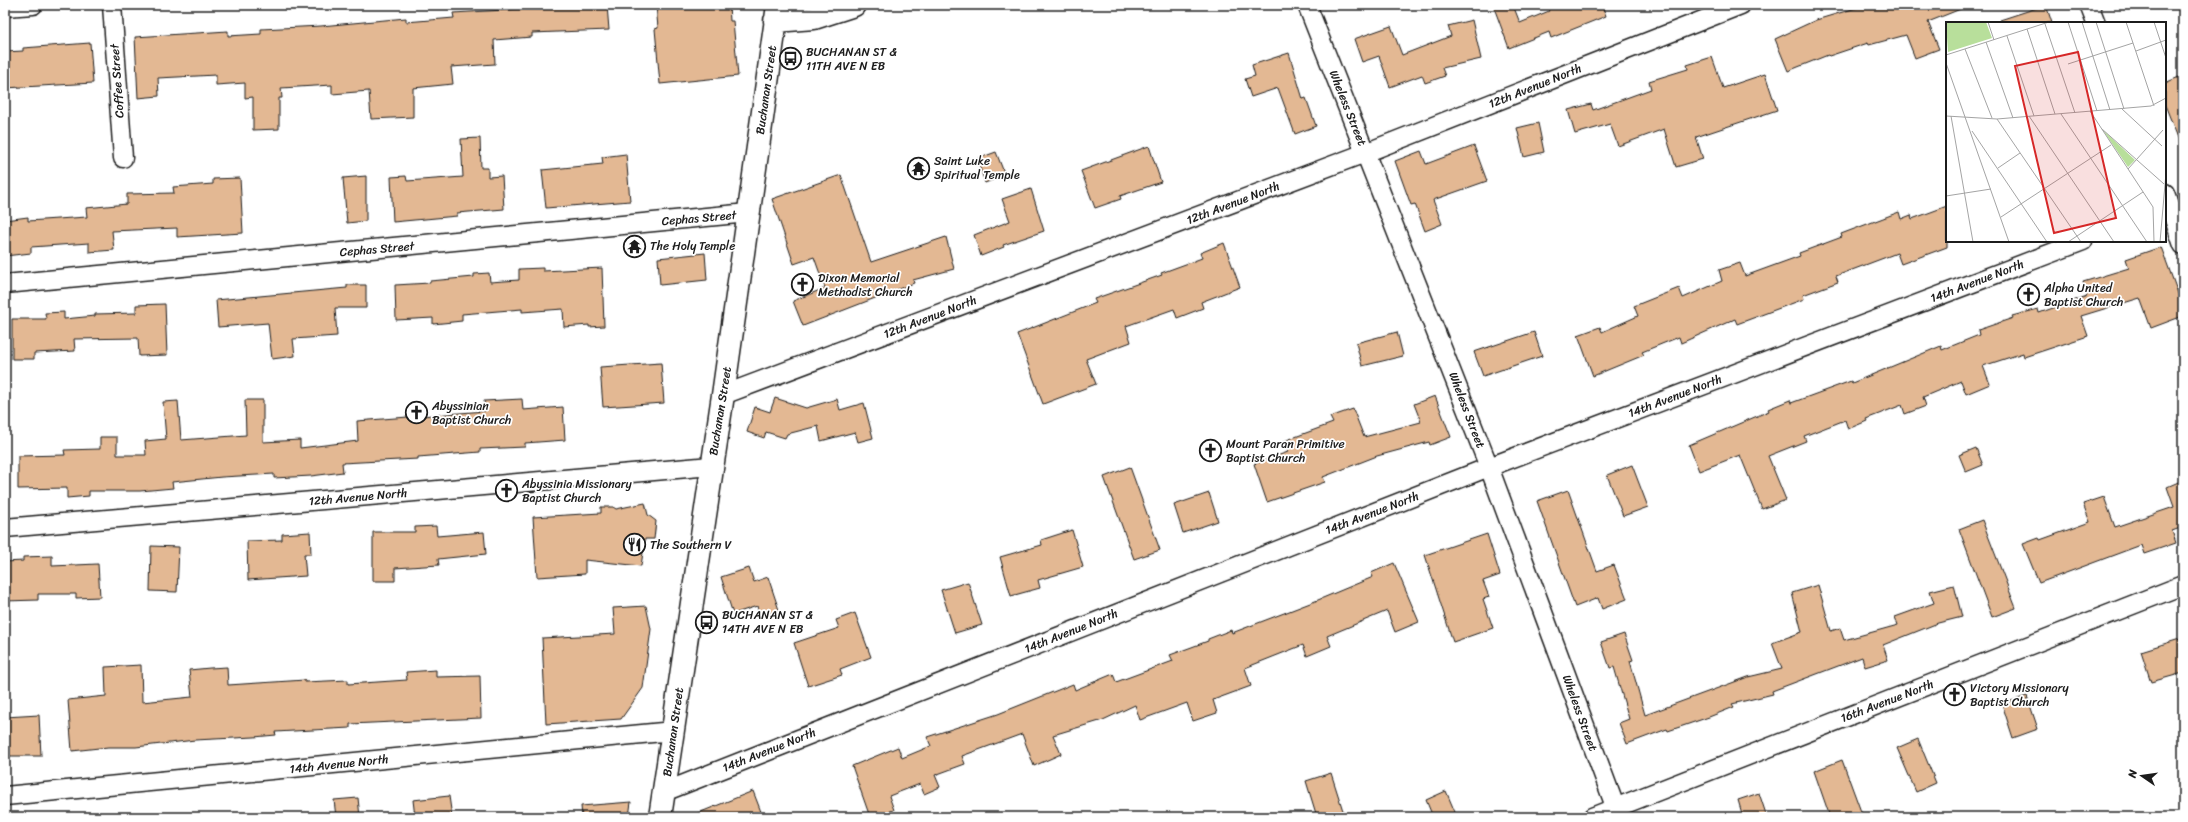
<svg xmlns="http://www.w3.org/2000/svg" width="2188" height="822" font-family="Sriracha,sans-serif">
<style>
.building{fill:#e3b893;stroke:#1c1c1c}
.lines{fill:none;stroke-linecap:round;stroke-linejoin:round}
.minor-casing{stroke:#1c1c1c;stroke-width:21}
.tertiary-casing{stroke:#1c1c1c;stroke-width:25}
.minor{stroke:#fff;stroke-width:18}
.tertiary{stroke:#fff;stroke-width:22}
.labels{text-anchor:middle;stroke-width:3.5;stroke-linejoin:round;paint-order:stroke}
.poi-label{font-size:12px;fill:#1c1c1c;stroke:#fff;text-anchor:start}
.street-label{font-size:12px;fill:#1c1c1c;stroke:#fff}
.inset-road{fill:none;stroke:#a4a4a4;stroke-width:1}
.view{fill:#d62828;fill-opacity:0.15;stroke:#d62828;stroke-width:2}
.inset-edge{fill:none;stroke:#1c1c1c;stroke-width:2}
</style>
<rect width="100%" height="100%" fill="#fff"/>
<filter id="ink" filterUnits="userSpaceOnUse"><feTurbulence type="fractalNoise" baseFrequency=".025" numOctaves="2"/><feDisplacementMap in="SourceGraphic" scale="8" xChannelSelector="R" yChannelSelector="G"/><feConvolveMatrix kernelMatrix="1 2 1 2 8 2 1 2 1" color-interpolation-filters="sRGB"/></filter>
<g filter="url(#ink)">
<path class="building" d="M538 5H607L609 30 532 33V37L494 40 495 64 451 67 453 84 413 88V117L371 119 369 91 332 94V85L281 88 282 98H279V129L253 130V97L245 98V83L216 85V75L158 78 159 96 138 98 135 37 228 31V36L261 34V29L321 26 406 18V22L454 18 453 13 539 8Z
M656 5H729L730 21H733L738 76 660 84 655 29 658 28Z
M1493 5H1513L1520 23 1549 11 1546 5H1602L1606 16 1551 38 1549 32 1509 48Z
M1866 5 1968 6 1928 22 1939 49 1915 58 1906 35 1869 45 1868 43 1829 56 1828 55 1788 71 1775 39 1816 20Z
M2046 5 2052 23H2000V20Z
M1472 20 1481 59 1442 68 1445 76 1425 83 1422 75 1390 87 1379 56 1362 62 1354 39 1391 26 1402 55 1451 36 1448 26Z
M90 43 93 83 5 88V52L23 51V48Z
M1289 53 1303 99 1306 98 1316 126 1295 134 1278 88 1251 97 1245 79 1255 76 1252 65Z
M1712 57 1723 88 1765 74 1777 110 1696 137 1703 159 1676 167 1664 129 1618 146 1610 124 1575 134 1568 110 1591 104 1593 110 1651 89 1649 81 1688 69 1687 65Z
M2179 77 2183 88 2182 148 2165 105V83Z
M1538 123 1544 152 1524 157 1517 128Z
M480 138 481 168H488V177L502 176 504 209 457 213V216L393 222 391 177 406 176 407 181 463 177 461 139Z
M1149 146 1161 182 1120 196 1121 199 1095 208 1081 171Z
M1474 146 1487 181 1433 200 1442 224 1425 231 1415 204 1411 205 1395 161 1421 151 1426 164Z
M996 152 1005 175 985 183 977 159Z
M626 154 630 201 546 208 542 170 603 164 602 157Z
M841 175 871 262 946 237 954 269 913 280 914 283 803 326 793 301 825 288 814 257 794 264 772 199Z
M366 176V221L347 223 343 178Z
M240 178 243 233 177 237V228L112 231 114 250 89 252V243L31 247V253L5 256V220L28 217V221L87 217 86 208 127 204V194L174 193 173 187 213 184V179Z
M1031 189 1044 231 1003 245 1004 247 981 256 974 235 1010 221 1002 199Z
M1947 206V247L1901 264 1897 253 1836 276 1838 282 1803 295 1804 299 1737 324 1735 319 1681 343 1679 337 1642 352 1644 355 1593 376 1578 335 1600 327 1602 332 1638 316 1634 306 1679 288 1683 298 1722 281 1719 270 1740 263 1745 276 1800 256 1799 253 1842 237 1841 234 1899 212 1901 219 1911 215 1912 219Z
M1224 243 1240 287 1201 302 1203 308 1177 318 1174 309 1126 326 1131 342 1086 359 1096 384 1043 404 1017 334 1096 303 1094 299 1162 275 1161 273 1202 258 1200 253Z
M2161 247 2183 307V316L2151 328 2140 298 2081 316 2088 336 2024 357 2023 353 1983 366 1990 384 1966 394 1961 381 1923 397 1926 406 1905 414 1902 405 1866 419 1867 421 1848 429 1845 420 1804 436 1806 441 1768 456 1786 500 1762 509 1740 455 1699 471 1689 445 1769 411 1768 409 1790 400 1791 403 1851 381 1852 383 1941 346 1942 350 1979 335 1978 330 2013 318 2012 316 2038 309 2039 313 2087 296 2083 282 2129 268 2126 259Z
M705 253 707 280 660 285 658 258Z
M543 268V271L602 268 604 326 589 327V325L564 327 563 309 522 312V309L462 314V321L433 324V318L396 320 395 285 430 283V281L474 277V274L489 273 490 282 519 280V269Z
M347 285H366V308H335L337 336 293 339 295 356 272 359 268 323 218 327 216 300 347 288Z
M165 304 167 355 139 356 138 338 74 339 75 351 34 353V359H12V319H46L45 313 64 312V319L95 316V314L136 313V305Z
M1397 332 1403 356 1362 366 1356 343Z
M1534 332 1542 356 1483 376 1474 352Z
M661 363 664 403 603 407 600 367Z
M1435 396 1451 437 1430 445 1429 442 1377 456 1323 477 1325 482 1267 502 1254 464 1288 452 1284 441 1333 423 1330 417 1353 409 1364 437 1421 422 1414 404Z
M775 398 806 408 837 399 840 410 864 403 873 438 858 442 855 432 821 441 818 426 787 434 785 438 766 432 764 438 747 432 755 407 770 412Z
M522 399 523 410 563 407 565 440 525 443V447L480 449V452L418 457V459L342 463 343 472 311 476 274 478V474L222 477 172 482 173 488 140 491H89V496L67 498V488L18 489V456L65 455 64 450 100 449V437H117V455H146L145 441 166 439 163 402 178 401 181 440 246 435 245 400H263V442L300 440V448L358 441 357 421 485 411 484 401Z
M1976 448 1983 465 1966 472 1959 455Z
M1632 465 1648 507 1623 516 1607 475Z
M1130 467 1160 550 1134 559 1104 477Z
M2183 480V527L2172 531 2176 543 2144 554 2141 545 2039 583 2023 544 2039 538 2040 540 2090 522 2083 504 2104 497 2115 527 2174 507 2167 487Z
M1568 490 1597 571 1614 565 1627 599 1602 609 1598 598 1575 607 1537 501Z
M1209 493 1218 521 1183 533 1174 505Z
M645 503 648 515 656 521 654 539H645L641 566 585 560V574L537 577 533 517 601 513V507H613L616 509Z
M1982 520 2016 608 1992 617 1959 529Z
M436 526 437 536 484 532 486 554 438 559 439 565 395 568V581H373V532H415V527Z
M1072 530 1083 567 1038 580 1040 588 1011 596 1000 557 1042 545 1041 540Z
M310 532 311 554H304L306 576 248 580 247 541 282 540V534Z
M1487 534 1500 575 1483 581 1489 597 1483 599 1493 628 1453 642 1425 555Z
M151 546 179 547 177 592 150 591Z
M52 556V566L98 564 100 597 76 598V594H38V600L5 601V562L23 561V557Z
M1394 563 1419 622 1395 632 1387 611 1327 636 1331 646 1307 656 1303 645 1245 668 1251 686 1213 700 1217 713 1193 721 1187 703 1140 720 1135 705 1103 720 1053 735 1061 754 1034 766 1022 734 962 756 965 764 935 775 940 787 924 794 920 784 889 796 894 810 870 817 852 766 898 747 902 758 931 746 927 737 998 714 1073 684 1075 690 1113 674 1116 682 1173 661 1170 655 1208 641V639L1231 630 1232 633 1318 600 1373 577 1371 573Z
M749 568 754 582 768 577 779 610 760 617 757 606 733 614 721 577Z
M968 582 982 625 955 633 941 590Z
M1818 585 1831 631 1840 628 1844 640 1898 625 1895 617 1934 603 1930 591 1954 585 1962 617 1938 623 1883 645 1888 660 1865 667 1862 657 1772 691 1773 694 1732 704 1734 707 1709 717 1668 731 1667 729 1627 744 1619 723 1629 719 1614 667 1610 668 1601 642 1624 634 1633 660 1630 661 1645 715 1748 677 1782 669 1772 643 1802 632 1792 593Z
M646 606 651 629 643 688 621 719 546 724 542 638 615 634 613 608Z
M855 613 871 657 840 669 842 675 808 686 794 643 839 628 836 620Z
M2183 638V673L2151 682 2141 651Z
M141 665 142 702 192 697 189 670 210 668 227 667 228 685 305 680V682L348 680V684L407 680 406 672 436 670V677L480 676 481 718 350 724V728L275 732 276 735 254 737 195 740 136 747H108L72 751 68 700 106 696 105 667Z
M2027 696 2038 729 2013 738 2002 704Z
M39 715 41 756H5V717Z
M1918 739 1936 783 1916 792 1897 748Z
M1842 760 1863 817H1830L1814 771Z
M1331 773 1345 817H1317L1306 781Z
M753 791 763 817H691V816Z
M1446 791 1457 817H1433L1426 800Z
M1759 793 1767 817H1743L1738 800Z
M449 796 452 817H415L413 800Z
M358 798 360 817H336L334 800Z
M631 802 629 817H582L581 806Z"/>
<g class="lines">
<defs>
<path id="minor" d="M112 5 123 158
M1307 5 1489 467 1619 817
M2089 5 2096 23
M5 7 33 5
M2165 193 2183 245
M5 284 748 213
M723 395 1365 153 1741 5
M5 528 711 466
M664 792 1489 467 2083 241
M5 796 673 731
M1592 817 2183 585"/>
<path id="tertiary" d="M775 21 814 18 854 5
M660 817 723 395 778 5"/>
</defs>
<use href="#minor" class="minor-casing"/>
<use href="#tertiary" class="tertiary-casing"/>
<use href="#minor" class="minor"/>
<use href="#tertiary" class="tertiary"/>
</g>
</g>
<defs>
<symbol id="bus-ring" viewBox="-11 -11 22 22"><circle r="9.5" fill="#fff" stroke="#1c1c1c" stroke-width="1.5"/><path d="M-5-6H5V4H4V6H2V4H-2V6H-4V4H-5ZM-3.5-4V0h7V-4ZM-3.5 1.2v1.5H-2V1.2ZM2 1.2v1.5H3.5V1.2Z" fill="#1c1c1c"/></symbol>
<symbol id="temple-ring" viewBox="-11 -11 22 22"><circle r="9.5" fill="#fff" stroke="#1c1c1c" stroke-width="1.5"/><path d="M0-6L5-2H3V0L6.5 2.5H4V6H1.5V3h-3V6H-4V2.5H-6.5L-3 0V-2H-5Z" fill="#1c1c1c"/></symbol>
<symbol id="church-ring" viewBox="-11 -11 22 22"><circle r="9.5" fill="#fff" stroke="#1c1c1c" stroke-width="1.5"/><path d="M-1.2-6h2.4v3.5h3.3v2.4h-3.3V6h-2.4V-.1h-3.3v-2.4h3.3Z" fill="#1c1c1c"/></symbol>
<symbol id="restaurant-ring" viewBox="-11 -11 22 22"><circle r="9.5" fill="#fff" stroke="#1c1c1c" stroke-width="1.5"/><path d="M-5-6h1v4h1v-4h1v4h1v-4h1v5L-1.5 .5V6h-2V.5L-5-1ZM5-6V6H3V1.5H1.5Q1.5-4 5-6Z" fill="#1c1c1c"/></symbol>
</defs>
<g fill-rule="evenodd">
<use href="#bus-ring" x="778" y="46" width="25" height="25"/>
<use href="#temple-ring" x="906" y="156" width="25" height="25"/>
<use href="#temple-ring" x="622" y="234" width="25" height="25"/>
<use href="#church-ring" x="790" y="272" width="25" height="25"/>
<use href="#church-ring" x="2016" y="282" width="25" height="25"/>
<use href="#church-ring" x="404" y="400" width="25" height="25"/>
<use href="#church-ring" x="1198" y="438" width="25" height="25"/>
<use href="#church-ring" x="494" y="478" width="25" height="25"/>
<use href="#restaurant-ring" x="622" y="532" width="25" height="25"/>
<use href="#bus-ring" x="694" y="610" width="25" height="25"/>
<use href="#church-ring" x="1942" y="682" width="25" height="25"/>
</g>
<g class="labels">
<g class="poi-label">
<text x="806" y="56">BUCHANAN ST &amp;<tspan x="806" dy="14">11TH AVE N EB</tspan></text>
<text x="934" y="165">Saint Luke<tspan x="934" dy="14">Spiritual Temple</tspan></text>
<text x="650" y="250">The Holy Temple</text>
<text x="818" y="282">Dixon Memorial<tspan x="818" dy="14">Methodist Church</tspan></text>
<text x="2044" y="292">Alpha United<tspan x="2044" dy="14">Baptist Church</tspan></text>
<text x="432" y="410">Abyssinian<tspan x="432" dy="14">Baptist Church</tspan></text>
<text x="1226" y="448">Mount Paran Primitive<tspan x="1226" dy="14">Baptist Church</tspan></text>
<text x="522" y="488">Abyssinia Missionary<tspan x="522" dy="14">Baptist Church</tspan></text>
<text x="650" y="549">The Southern V</text>
<text x="722" y="619">BUCHANAN ST &amp;<tspan x="722" dy="14">14TH AVE N EB</tspan></text>
<text x="1970" y="692">Victory Missionary<tspan x="1970" dy="14">Baptist Church</tspan></text>
</g>
<g class="street-label">
<text transform="translate(117 81) rotate(-94)" y="4">Coffee Street</text>
<text transform="translate(1535 86) rotate(-22)" y="4">12th Avenue North</text>
<text transform="translate(766 90) rotate(-82)" y="4">Buchanan Street</text>
<text transform="translate(1348 108) rotate(68)" y="4">Wheless Street</text>
<text transform="translate(1233 203) rotate(-21)" y="4">12th Avenue North</text>
<text transform="translate(699 218) rotate(-5)" y="4">Cephas Street</text>
<text transform="translate(377 249) rotate(-5)" y="4">Cephas Street</text>
<text transform="translate(1977 281) rotate(-21)" y="4">14th Avenue North</text>
<text transform="translate(930 317) rotate(-21)" y="4">12th Avenue North</text>
<text transform="translate(1675 396) rotate(-21)" y="4">14th Avenue North</text>
<text transform="translate(1467 410) rotate(69)" y="4">Wheless Street</text>
<text transform="translate(720 411) rotate(-81)" y="4">Buchanan Street</text>
<text transform="translate(358 497) rotate(-5)" y="4">12th Avenue North</text>
<text transform="translate(1372 513) rotate(-21)" y="4">14th Avenue North</text>
<text transform="translate(1071 631) rotate(-22)" y="4">14th Avenue North</text>
<text transform="translate(1887 701) rotate(-21)" y="4">16th Avenue North</text>
<text transform="translate(1580 713) rotate(70)" y="4">Wheless Street</text>
<text transform="translate(673 732) rotate(-82)" y="4">Buchanan Street</text>
<text transform="translate(769 750) rotate(-22)" y="4">14th Avenue North</text>
<text transform="translate(339 764) rotate(-6)" y="4">14th Avenue North</text>
</g>
</g>
<g transform="translate(1946 22)">
<rect width="220" height="220" fill="#fff"/>
<path d="M0 0H40L46 16 2 30ZM156 107 189 138 182 145Z" fill="#b8df9b"/>
<path class="inset-road" d="M42 0 48 18M122 0 151 89M136 0 164 88M150 0 178 87M180 0 208 84M208 0 220 36M99 2 129 91M81 7 109 92M61 14 88 94M40 20 67 96M19 27 46 96M190 29 220 18M0 33 103 0M0 41 63 220M122 42 187 21M176 87 216 124M144 89 207 185 208 220M115 92 201 220M0 94 51 97 205 84 220 76M5 94 27 220M83 94 168 220M51 97 135 220M156 107 218 162M26 109 101 220M52 146 74 131M182 147 217 108M0 174 45 167M55 195 165 123M122 220 197 170M214 220 220 151"/>
<path class="view" d="M132 30 170 196 108 211 69 44Z"/>
<rect width="220" height="220" class="inset-edge"/>
</g>
<rect width="2188" height="822" fill="none" stroke="#fff" stroke-width="20"/>
<rect x="10" y="10" width="2168" height="802" fill="none" stroke="#1c1c1c" stroke-width="1.5" filter="url(#ink)"/>
<g transform="translate(2142 776) rotate(283)" stroke="#ffffff" stroke-width="3" paint-order="stroke">
<path d="M0-3L7 15L0 10L-7 15Z" fill="#1c1c1c"/>
<text y="-6" font-size="11" font-weight="bold" text-anchor="middle" fill="#1c1c1c">N</text>
</g>
</svg>
